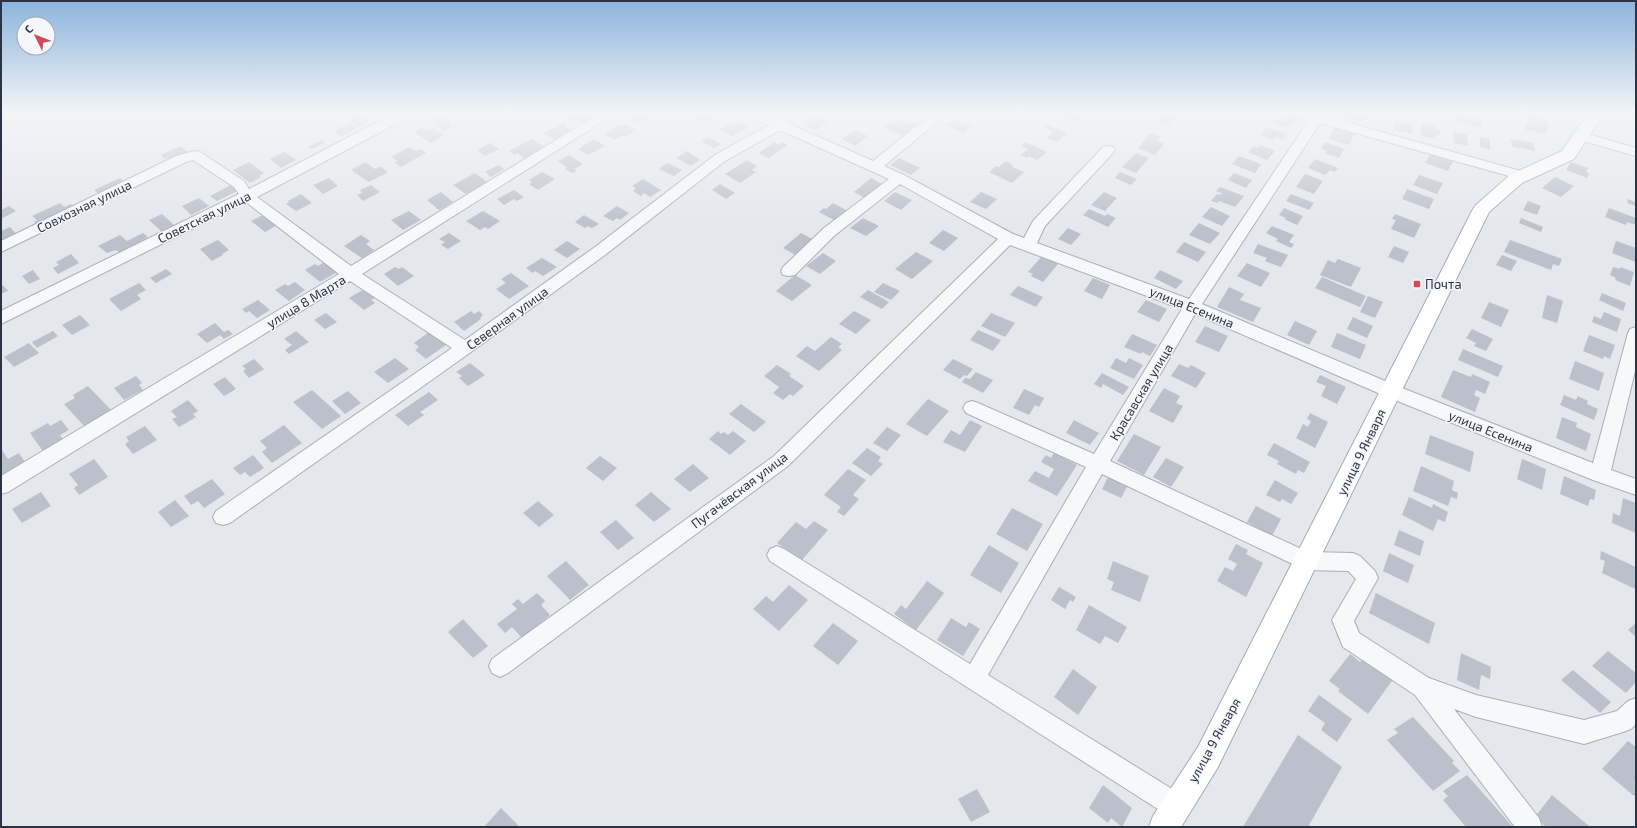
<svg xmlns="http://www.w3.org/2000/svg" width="1637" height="828" font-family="'Exo 2',sans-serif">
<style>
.building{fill:#bbc0ca}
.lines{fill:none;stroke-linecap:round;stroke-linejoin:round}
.minor-casing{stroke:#a9aeb7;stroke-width:2}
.major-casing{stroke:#a3abb8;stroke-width:2}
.minor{fill:#f7f8fa;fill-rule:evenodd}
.major{fill:#fff;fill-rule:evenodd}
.poi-dot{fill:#d1495b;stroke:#f4f6f9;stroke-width:1.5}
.labels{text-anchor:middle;stroke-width:3;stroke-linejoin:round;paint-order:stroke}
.street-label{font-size:13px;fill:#2b3445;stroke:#f4f6f9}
.poi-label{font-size:13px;fill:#2b3445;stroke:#f4f6f9;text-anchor:start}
</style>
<rect width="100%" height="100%" fill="#e4e7ec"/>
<path class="building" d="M572 113H585L584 114 591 118 581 124 574 120 570 122 564 118Z
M638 113H646L650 116 637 124 629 119Z
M697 113H717L705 122 693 116Z
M1063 113H1085L1078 120 1071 118 1069 120 1061 116Z
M1175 113H1193L1188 118Z
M1343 113H1368L1362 123 1342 116Z
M357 114 369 122 358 127 348 120 352 119 350 117Z
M1166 114 1176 118 1168 126 1158 122Z
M1289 114 1299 118 1292 126 1288 125 1286 128 1272 122 1276 118 1283 121Z
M1458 114 1483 121 1481 128 1456 121Z
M1530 114 1546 119 1545 122 1550 123 1546 134 1524 129Z
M812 116 816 119 820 116 828 121 815 130 802 123Z
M440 117 447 121 449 120 453 122 449 124 452 127 444 131 431 121Z
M896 118 906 123 910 120 919 124 903 136 884 127Z
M955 119 971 126 963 133 947 125Z
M1395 120 1413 124 1412 134 1393 130Z
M741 121 749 125 733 136 719 130 730 122 736 125Z
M563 122 567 125 564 126 572 131 556 141 544 133Z
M1421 122 1436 125V129L1439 130 1440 135 1435 134V139L1421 136Z
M351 123 357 128 341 136 334 131Z
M620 124 623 126 626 124 636 130 625 137 622 135 615 140 604 134Z
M1046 124 1067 133 1057 142 1047 138 1053 132 1042 127Z
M423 127 428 130 432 128 444 135 431 143 414 132Z
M1266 127 1287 134 1283 140 1276 137 1274 140 1261 135Z
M1335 127 1355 133 1349 145 1329 139Z
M855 130 868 136 855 146 842 139Z
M1453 131 1467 134 1468 146 1454 143Z
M1150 133 1161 137 1157 141 1164 144 1155 155 1138 148Z
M708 137 721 144 714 148 701 141Z
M1480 137 1490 139V150L1480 147Z
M532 139 544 147 524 158 517 153 515 155 509 151Z
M594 139 605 146 588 155 578 149Z
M1510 139 1533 143 1535 151 1513 147Z
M322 140 325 143 311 149 308 147Z
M774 142 779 145 782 142 788 145 769 158 759 153Z
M1026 142 1047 152 1037 160 1029 156 1027 158 1020 155 1028 149 1021 146Z
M1325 142 1344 149 1339 158 1325 153 1327 151 1321 149Z
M490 143 499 149 485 156 477 150Z
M1260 145 1275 151 1267 160 1248 152 1254 146 1258 148Z
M181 146 190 154 174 162 168 157 165 159 161 155Z
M409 147 416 151 420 149 426 153 401 167 395 163 398 161 391 157Z
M687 151 700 160 691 166 676 158Z
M285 152 296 160 281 168 270 159Z
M1136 153 1149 158 1136 173 1122 167Z
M1431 153 1453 161 1448 171 1425 163Z
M569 155 583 164 574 169 577 171 572 173 565 169 567 167 558 161Z
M1239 156 1261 164 1255 173 1232 164Z
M899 158 920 168 911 175 890 165Z
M1315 159 1338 168 1335 172 1330 170 1325 175 1308 168Z
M747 160 757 166 752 170 756 172 740 183 725 174Z
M1006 161 1013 165 1012 167 1024 172 1012 183 989 172 996 166 999 167Z
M249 162 264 173 259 176 261 177 250 183 233 170Z
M365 162 375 169 380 166 388 172 369 182 351 170Z
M1571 162 1588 168 1586 172 1589 173 1587 178 1566 170Z
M667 163 682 170 674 176 659 169Z
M498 165 504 169 491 177 485 172Z
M542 172 555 179 538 190 529 184 532 182 529 180Z
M1120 172 1137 179 1131 185 1115 178Z
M475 173 487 182 466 194 453 185Z
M1234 173 1252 180 1246 188 1228 180Z
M1305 174 1323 181 1314 194 1296 187Z
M1419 175 1443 183 1437 194 1413 185Z
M1555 177 1574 186 1561 197 1542 188Z
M120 178 126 183 101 196 94 190Z
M329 178 338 186 323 194 313 185Z
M871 178 882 184 874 190 878 192 868 200 854 192Z
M643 179 661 190 650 197 644 193 641 196 633 191 636 188 632 186Z
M720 184 735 193 726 199 712 190Z
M231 185 237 191 217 201 210 196Z
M371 185 380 192 363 201 357 195 362 193 360 190Z
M1220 187 1244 196 1235 207 1219 201 1217 203 1211 201 1217 194 1220 195 1222 193 1216 191Z
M1407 189 1434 199 1429 209 1402 199Z
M514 190 524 197 517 201 514 199 504 205 497 199Z
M441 192 453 202 439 210 427 200Z
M895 192 912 200 901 210 884 201Z
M981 192 997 199 986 209 970 202Z
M1104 192 1117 198 1105 211 1091 205Z
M301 194 312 203 296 211 286 204 289 202 288 201Z
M1291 194 1314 203 1309 210 1286 201Z
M199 198 209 206 191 215 182 206Z
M1628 199 1635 202 1636 199V206L1627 203Z
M1528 201 1541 206 1537 215 1523 210Z
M60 203 64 207 71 204 76 208 38 226 34 222 37 220 32 216Z
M833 203 850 212 838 222 819 212 824 208 826 209Z
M9 206 16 211 1 219V210Z
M617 206 629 213 620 220 617 218 613 221 603 216Z
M1211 207 1230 216 1222 226 1202 217Z
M1284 208 1303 216 1297 225 1284 219 1286 218 1279 215Z
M1609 208 1636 218V225L1627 222 1626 225 1605 217Z
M1089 209 1105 216 1107 214 1116 218 1108 227 1083 215Z
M409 211 421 220 403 230 391 220Z
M483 211 500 221 488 229 485 227 480 230 466 221Z
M162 214 174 225 161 231 149 220Z
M265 214 279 224 265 232 251 221Z
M1395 214 1421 224 1414 238 1391 229 1396 220 1392 219Z
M584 215 599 224 592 228 588 226 585 228 575 222Z
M863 218 879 226 866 236 850 228Z
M1521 218 1543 227 1541 232 1519 223Z
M1199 223 1220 233 1210 244 1189 235Z
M1272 226 1294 235 1289 242 1294 244 1291 248 1276 241 1278 239 1266 233Z
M10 227 18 236 1 244V231Z
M1068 228 1081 234 1071 245 1058 239Z
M943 230 958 238 944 251 929 243Z
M143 233 148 237 120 253 116 250 107 253 98 246 120 235 127 241Z
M449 233 461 241 448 249 441 245 445 242 439 239Z
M801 233 816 241 797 256 783 248Z
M361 235 370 241 366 244 374 250 362 258 344 246Z
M218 240 229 250 222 254 223 255 212 261 200 249Z
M1510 240 1562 259 1559 266 1553 264 1551 270 1504 252Z
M567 241 580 249 567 258 554 250Z
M1616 241 1636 248V262L1612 253Z
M1184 242 1206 252 1198 262 1176 252Z
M1258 244 1288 255 1281 267 1265 261 1267 258 1253 253Z
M1394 246 1409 252 1403 263 1388 257Z
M916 252 933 261 912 279 895 269Z
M823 253 836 261 820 274 806 266Z
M71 254 79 263 58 274 53 268 59 265 56 262Z
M1502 255 1517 261 1511 271 1496 265Z
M1042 256 1058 264 1043 282 1031 276 1033 274 1028 272Z
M542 258 557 267 543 276 535 271 533 273 526 268Z
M1338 259 1361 268 1351 287 1320 275 1328 260 1335 263Z
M328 260 341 270 320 282 305 270 315 264 318 266Z
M1247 263 1270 273 1261 287 1237 276Z
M395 267 399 269 402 267 414 276 398 286 384 274Z
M1613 267 1620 269V267L1634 272 1630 286 1615 280 1616 278 1610 275Z
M166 269 172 274 156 283 150 278Z
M33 270 40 279 29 284 22 276Z
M1160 270 1183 281 1176 289 1154 278Z
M511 273 529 286 509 299 496 289 506 283 501 279Z
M795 275 812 285 792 301 776 291Z
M1322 277 1366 296 1360 307 1315 288Z
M1093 278 1110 285 1102 299 1084 291Z
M295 282 305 290 289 301 275 290 285 284 288 286Z
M139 283 146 290 137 295 141 299 121 311 109 299Z
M883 283 900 291 891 300 874 292Z
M3 285 8 291 1 294V286Z
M1018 286 1043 297 1036 307 1010 295Z
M1229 287 1244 294 1240 300 1261 308 1253 322 1217 307Z
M366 288 377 297 371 300 375 303 364 310 349 298Z
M868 290 889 302 882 309 860 297Z
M1602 293 1626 303 1623 311 1599 300Z
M1547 295 1563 301 1557 323 1542 318Z
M1368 296 1383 302 1375 318 1360 312Z
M258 300 270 310 257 318 249 311 246 313 242 309Z
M1146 300 1167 309 1159 322 1137 312Z
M1489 302 1509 310 1501 327 1481 318Z
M471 311 474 314 479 311 483 315 480 318 481 319 464 331 454 322Z
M854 311 871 320 856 334 839 324Z
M1604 312 1621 319 1617 332 1592 322 1594 316 1601 319Z
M326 313 337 322 325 329 314 320Z
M991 313 1015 323 1005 337 981 326Z
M80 315 90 325 72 335 62 325Z
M1353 317 1373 326 1367 338 1347 329Z
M1295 321 1317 331 1309 345 1287 335Z
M215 323 224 332 228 330 233 334 224 339 220 335 207 343 197 334Z
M1205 326 1228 336 1219 352 1195 342Z
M1472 329 1493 339 1486 351 1474 346 1476 343 1466 338Z
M978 330 1001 340 993 351 970 340Z
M53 331 58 336 37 348 32 342Z
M296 331 309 342 289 354 285 350 292 345 284 339Z
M429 332 446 345 426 359 415 350 419 347 414 343Z
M1337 333 1366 345 1360 359 1331 347Z
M1132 334 1157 345 1150 356 1142 352 1141 354 1124 347Z
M1589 335 1615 345 1610 359 1604 356 1603 359 1583 351Z
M831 337 842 344 838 347 842 350 819 371 796 356 807 346 815 351Z
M29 343 39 353 14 367 4 357Z
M1463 349 1503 366 1498 377 1458 360Z
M395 358 409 369 388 383 374 372Z
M1116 358 1126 363 1129 358 1143 365 1134 379 1110 368Z
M254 359 264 369 249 378 243 371 246 369 242 366Z
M953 359 973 369 967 376 964 375 960 379 943 370Z
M1575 361 1604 373 1599 391 1569 379Z
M470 363 485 375 468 386 459 378 462 376 456 372Z
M1179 364 1188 368 1191 365 1206 373 1196 388 1171 376Z
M777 365 791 374 789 376 804 386 793 396 790 394 783 400 773 393 779 387 764 376Z
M1453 370 1471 377 1472 374 1490 382 1485 394 1476 390 1474 395 1480 398 1475 412 1441 397Z
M976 372 993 380 983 393 962 382 965 378 970 379Z
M1102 373 1129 387 1123 395 1103 384 1101 388 1094 384Z
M1320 375 1346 387 1337 404 1321 396 1326 386 1316 382Z
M136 376 142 383 139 385 143 390 124 400 114 388Z
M225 377 236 389 224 396 213 384Z
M88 386 111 410 84 426 64 404 75 398 73 395Z
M1164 388 1180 396 1176 403 1183 406 1173 423 1149 411Z
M1024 389 1044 398 1039 407 1035 405 1029 415 1013 408Z
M312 390 341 416 322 429 293 402Z
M348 391 361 403 345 414 332 401Z
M429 392 438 400 420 412 424 415 408 426 395 415Z
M1564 395 1576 400 1578 396 1588 401 1587 404 1598 409 1594 420 1560 405Z
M928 399 949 411 927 436 906 424Z
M188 400 198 411 193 414 196 417 179 427 172 419 177 417 171 411Z
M741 404 766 422 754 432 729 414Z
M1310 413 1328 422 1315 448 1296 438 1303 424 1308 427 1311 421 1307 419Z
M1562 417 1577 423 1576 427 1591 434 1586 451 1556 438Z
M61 420 69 430 60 435 64 441 44 453 30 433 48 423 50 426Z
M970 420 982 426 965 452 943 442 951 430 960 435Z
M1074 420 1099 433 1090 445 1066 433Z
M284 425 302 443 272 463 262 452 267 448 260 441Z
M145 426 157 440 133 454 125 444 129 441 126 437Z
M887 427 901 435 887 451 873 443Z
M718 431 721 434 724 432 728 435 733 431 746 441 730 455 709 439Z
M1134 434 1161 447 1144 475 1117 461Z
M1430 435 1474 452 1470 472 1425 454Z
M1274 443 1310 462 1304 473 1298 470 1296 474 1277 464 1279 461 1267 455Z
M867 448 881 457 878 461 883 464 871 476 852 463Z
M2 450 8 459 19 453 25 462 15 467 18 472 1 482V451Z
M1054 453 1077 465 1057 496 1028 481 1035 471 1049 478 1054 469 1041 462 1046 455 1051 458Z
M253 455 264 468 250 477 245 472 240 475 233 468Z
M600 456 617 468 603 481 586 468Z
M1166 458 1184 467 1171 487 1153 477Z
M94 459 108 477 79 495 74 488 78 485 69 474Z
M1522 459 1546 469 1542 490 1517 479Z
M693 464 709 478 690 492 674 479Z
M1421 466 1454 481 1452 490 1458 493 1457 499 1451 497 1448 506 1413 491Z
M848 469 866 480 853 495 859 499 844 516 837 512 841 507 824 495Z
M1564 476 1596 490 1594 500 1590 499 1588 506 1560 494Z
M1108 477 1127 487 1121 498 1102 489Z
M212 479 225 494 204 508 198 501 191 505 184 496Z
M1275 480 1298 493 1291 504 1282 499 1280 502 1266 495Z
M41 492 51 506 22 523 12 509Z
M651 492 671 509 654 522 635 505Z
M1409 497 1432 508 1433 504 1448 512 1445 522 1438 519 1433 531 1402 515Z
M1623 498 1636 503V533L1612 523 1613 513 1620 516Z
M175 500 189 516 171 527 158 512Z
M538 501 554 515 539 527 523 513Z
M1256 506 1281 519 1272 536 1247 522Z
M1012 508 1043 524 1027 551 996 534Z
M616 520 634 538 618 550 600 532Z
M814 521 828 530 802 560 777 543 796 522 806 529Z
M1399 530 1424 541 1420 556 1394 545Z
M1236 544 1248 550 1246 554 1263 563 1246 597 1217 581 1225 567 1233 571 1237 564 1228 559Z
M989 545 1019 563 1001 593 970 575Z
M1601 551 1636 567 1635 589 1602 573 1605 561 1600 559Z
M1389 553 1414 565 1408 583 1383 571Z
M566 561 589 585 570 600 547 576Z
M1113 561 1149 576 1140 602 1111 590 1114 582 1107 579Z
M927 581 944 593 916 630 894 614 901 605 906 609Z
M789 585 808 600 779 631 753 609 766 596 773 602Z
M1059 587 1076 597 1073 602 1070 600 1065 609 1051 600Z
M537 593 545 601 541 605 550 615 522 638 512 627 505 633 497 624 517 609 512 604 518 599 523 604Z
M1376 593 1435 623 1429 644 1369 613Z
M1089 605 1127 627 1118 643 1105 636 1100 644 1076 630Z
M951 618 966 627 969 622 980 629 963 656 937 640Z
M463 619 488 646 473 658 448 632Z
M833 623 858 641 838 665 813 646Z
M1636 623V637L1628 630Z
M1608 651 1636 673V682L1626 693 1592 666Z
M1461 653 1491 667 1490 679 1481 675 1479 690 1457 680Z
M1350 654 1360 662 1365 656 1394 678 1368 714 1338 691 1340 689 1329 681Z
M1073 669 1097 687 1078 715 1054 697Z
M1573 670 1611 702 1600 713 1561 680Z
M1319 695 1352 719 1337 742 1321 730 1325 723 1308 711Z
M1413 717 1454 761 1452 763 1460 771 1433 791 1387 740 1398 733 1394 729Z
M1298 735 1342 767 1308 827H1243Z
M1628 741 1636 747V780L1634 783 1636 785V793L1634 796 1602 769Z
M1467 775 1513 827H1466L1443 800 1448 796 1443 791Z
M1103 785 1132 808 1122 827 1111 818 1108 823 1089 808Z
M977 789 990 812 971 822 958 799Z
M1552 795 1589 826 1588 827H1546L1535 817Z
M501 808 520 827H484Z"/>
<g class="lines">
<defs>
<path id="minor" d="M395 113H412L411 116 257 197 351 266 600 113H616L362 274 465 340 595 247 715 155 769 125 749 116 748 113H766L776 118 778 113H788L790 116 787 123 873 161 933 113H948L884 166 904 175 1013 234 1024 238 1033 221 1103 147 1108 146 1113 147 1115 150 1113 153 1045 226 1037 243 1189 299 1309 120 1293 116 1292 113H1326L1324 116 1528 173 1530 176 1528 179 1523 180 1320 123 1202 304 1397 386 1593 463 1628 333 1630 329 1636 327V367L1611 470 1636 479V495L1593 480 1385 396 1195 314 1110 461 1308 552 1353 553 1360 556 1375 571 1378 578 1354 621 1359 633 1429 678 1476 695 1584 720 1617 711 1628 701 1636 698V724L1631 729 1623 732 1584 744 1476 717 1454 709 1539 818 1542 827H1515L1415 695 1343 647 1332 620 1356 579 1348 571 1306 570 1299 567 1102 474 988 675 1185 797 1188 806 1185 815 1176 818 1167 815 770 561 767 555 770 549 777 546 784 549 970 664 1086 467 966 413 963 408 966 403 972 401 978 403 1094 454 1182 309 1010 245 788 466 508 673 500 677 492 673 489 666 492 659 774 456 998 239 900 184 834 236 795 275 789 276 783 275 781 271 783 267 824 228 889 179 780 130 725 161 605 255 471 352 230 523 223 525 216 523 213 517 216 511 452 348 350 281 8 492 1 494V476L339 274 246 202 1 324V311L239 194 234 187 193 160 186 162 1 252V241L176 156 195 151 200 152 244 181 249 189Z
M1581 132 1636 148V156L1576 139 1574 136 1576 133Z"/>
<path id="major" d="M1588 113H1604L1574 159 1522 183 1489 212 1218 767 1181 827H1149L1153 816 1198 747 1473 209 1476 205 1510 175 1562 151Z"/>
</defs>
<use href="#minor" class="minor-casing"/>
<use href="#major" class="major-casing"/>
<use href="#minor" class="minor"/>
<use href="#major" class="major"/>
</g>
<linearGradient id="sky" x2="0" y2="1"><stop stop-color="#8bb4dd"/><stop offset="0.49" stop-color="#f3f4f6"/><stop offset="1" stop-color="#f3f4f6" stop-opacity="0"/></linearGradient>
<rect width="1637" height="229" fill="url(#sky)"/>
<rect class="poi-dot" x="1413" y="280" width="8" height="8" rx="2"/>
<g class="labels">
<g class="street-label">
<text transform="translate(84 206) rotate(-26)" y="5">Совхозная улица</text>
<text transform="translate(204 217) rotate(-26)" y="5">Советская улица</text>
<text transform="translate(306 301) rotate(-31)" y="5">улица 8 Марта</text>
<text transform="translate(1192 307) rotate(22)" y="5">улица Есенина</text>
<text transform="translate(507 318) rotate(-36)" y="5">Северная улица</text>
<text transform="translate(1141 392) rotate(-59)" y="5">Красавская улица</text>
<text transform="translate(1491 431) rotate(22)" y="5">улица Есенина</text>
<text transform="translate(1361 452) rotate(-64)" y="5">улица 9 Января</text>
<text transform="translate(739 490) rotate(-37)" y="5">Пугачёвская улица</text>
<text transform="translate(1214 740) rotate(-61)" y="5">улица 9 Января</text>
</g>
<g class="poi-label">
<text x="1425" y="289">Почта</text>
</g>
</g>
<rect width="1637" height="828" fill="none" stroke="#2b3445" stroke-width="4"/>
<g transform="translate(36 36) rotate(313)"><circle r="19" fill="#f4f6f9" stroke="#a4a8b1"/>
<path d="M0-3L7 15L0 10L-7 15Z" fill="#d1495b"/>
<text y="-6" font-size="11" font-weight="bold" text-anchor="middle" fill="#2b3445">С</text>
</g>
</svg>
